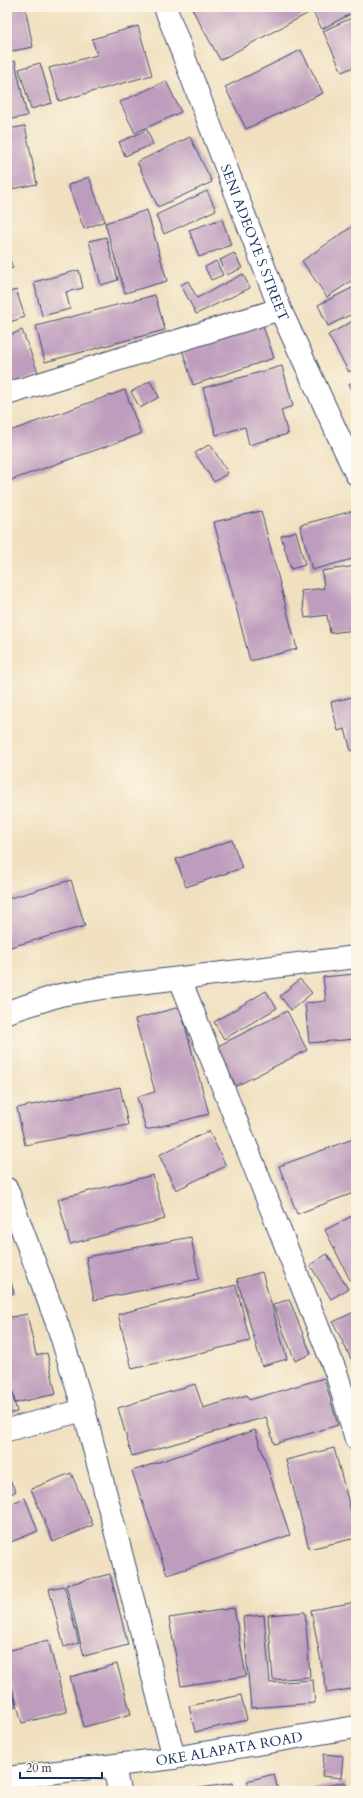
<svg xmlns="http://www.w3.org/2000/svg" width="363" height="1798" font-family="Cardo,serif">
<style>
.building{fill:#be9cbd}
.lines{fill:none;stroke-linecap:round;stroke-linejoin:round}
.minor-casing{stroke:#3b4a6d;stroke-width:24}
.minor{stroke:#fff;stroke-width:22}
.labels{text-anchor:middle;stroke-width:3;stroke-linejoin:round;paint-order:stroke}
.street-label{font-size:14px;fill:#1b2f5e;stroke:#fcf5e5}
</style>
<rect width="100%" height="100%" fill="#fcf5e5"/>
<filter id="ink" filterUnits="userSpaceOnUse"><feTurbulence type="fractalNoise" baseFrequency=".025" numOctaves="2"/><feDisplacementMap in="SourceGraphic" scale="8" xChannelSelector="R" yChannelSelector="G"/><feConvolveMatrix kernelMatrix="1 2 1 2 8 2 1 2 1" color-interpolation-filters="sRGB"/></filter>
<filter id="wash" filterUnits="userSpaceOnUse"><feTurbulence type="fractalNoise" baseFrequency=".012" numOctaves="4" result="noise"/><feDisplacementMap in="SourceGraphic" scale="16" xChannelSelector="R" yChannelSelector="G"/><feGaussianBlur stdDeviation="0.9" result="paint"/><feColorMatrix in="noise" values="0 0 0 0 0 0 0 0 0 0 0 0 0 0 0 0 0 1.4 0 .05"/><feComposite in="paint" operator="in"/></filter>
<g filter="url(#wash)">
<rect width="100%" height="100%" fill="#f0e0c0"/>
<g id="blocks">
<path class="building" d="M7 7H25L33 47 7 52Z
M191 7H315L316 9 220 60Z
M323 7H356V11L322 29 313 12Z
M356 16V66L342 72 323 31Z
M138 26 152 75 59 101 49 68 97 55 92 39Z
M301 50 323 93 246 129 225 87Z
M15 61 27 116 7 120V63Z
M40 63 52 103 31 109 19 69Z
M166 81 181 112 135 133 120 102Z
M25 126 37 184 7 190V129Z
M147 130 153 144 125 156 119 142Z
M190 137 212 182 158 207 137 162Z
M89 177 105 221 84 229 68 185Z
M207 191 216 210 164 234 156 215Z
M147 210 167 281 125 293 105 223Z
M222 219 231 245 199 257 189 230Z
M356 224V278L327 297 302 261Z
M106 237 118 280 101 285 89 241Z
M7 252 13 268 7 270Z
M234 253 242 268 227 275 220 260Z
M216 261 223 275 211 280 205 267Z
M79 270 83 288 66 292 70 309 42 316 34 282Z
M243 274 250 288 196 314 181 285 188 281 197 298Z
M356 286V312L328 326 318 305Z
M16 290 25 317 7 323V293Z
M155 295 165 330 45 362 36 326Z
M260 317 274 358 193 385 180 343Z
M356 319V368L349 372 328 335Z
M22 330 39 375 7 387V336Z
M282 366 293 406 281 410 288 434 249 445 245 427 216 435 203 388Z
M356 380V396L349 384Z
M150 381 159 397 140 408 131 392Z
M125 390 141 434 11 480 7 468V432Z
M210 444 228 473 214 482 195 453Z
M356 510V558L312 570 300 525Z
M261 511 297 649 250 661 214 522Z
M296 531 305 565 291 569 281 536Z
M356 566V630L330 633 327 615 305 618 301 591 324 588 322 571Z
M356 696V749L351 751 345 729 338 731 331 702Z
M232 840 242 868 186 887 176 859Z
M71 880 85 926 7 948V899Z
M356 974V1039L309 1043 305 1003 326 1001 323 977Z
M300 979 312 993 291 1010 280 996Z
M266 991 277 1008 224 1039 214 1022Z
M180 1007 209 1114 146 1130 137 1097 155 1092 135 1019Z
M287 1011 307 1050 236 1086 216 1047Z
M120 1087 128 1125 25 1145 17 1108Z
M209 1131 226 1166 176 1190 159 1155Z
M353 1139 356 1148V1192L297 1214 279 1166Z
M153 1175 165 1219 70 1244 58 1199Z
M356 1214V1279L351 1282 325 1230Z
M191 1237 199 1279 94 1300 86 1257Z
M327 1254 348 1289 331 1299 310 1265Z
M7 1268 14 1293 7 1295Z
M262 1272 287 1359 262 1366 237 1279Z
M236 1285 250 1341 132 1369 118 1314Z
M289 1299 311 1354 295 1361 273 1305Z
M356 1311V1362L353 1363 333 1322Z
M27 1314 36 1355 47 1353 56 1394 15 1403 7 1361V1318Z
M7 1375 17 1412 7 1414Z
M324 1378 338 1425 274 1444 266 1417 132 1456 118 1408 195 1384 203 1408 247 1395 249 1400Z
M255 1430 290 1535 167 1575 132 1471Z
M334 1448 356 1530V1538L309 1549 286 1460Z
M71 1473 93 1525 53 1542 31 1489Z
M7 1476 16 1491 7 1497Z
M25 1498 38 1531 11 1542 7 1533V1505Z
M110 1574 128 1645 84 1656 66 1585Z
M64 1586 79 1643 64 1647 49 1589Z
M356 1602V1688L327 1693 311 1610Z
M234 1608 246 1676 181 1686 169 1618Z
M305 1612 310 1677 273 1680 268 1615Z
M264 1615 270 1683 313 1680 315 1703 251 1708 243 1617Z
M48 1640 67 1712 22 1723 7 1668V1651Z
M117 1664 131 1714 84 1727 70 1677Z
M7 1680 17 1706 7 1709Z
M241 1695 247 1720 195 1732 189 1706Z
M324 1754 343 1756 341 1778 322 1776Z
M274 1774 278 1791H250L247 1781Z
M345 1782 347 1791H314L313 1789Z
M233 1783 234 1791H187V1790Z"/>
</g>
</g>
<g filter="url(#ink)">
<use href="#blocks" fill-opacity="0" stroke="#3b4a6d" stroke-width="1"/>
<g class="lines">
<defs>
<g id="minor">
<path id="s1" d="M165 7 280 309 356 474"/>
<path d="M7 394 280 309"/>
<path d="M180 979 337 1375 356 1439"/>
<path d="M7 1012 60 995 114 986 356 957"/>
<path d="M7 1189 58 1326 84 1410 174 1758"/>
<path d="M7 1430 84 1410"/>
<path d="M114 1766 119 1791"/>
<path id="s2" d="M7 1778 174 1758 356 1727"/>
</g>
</defs>
<use href="#minor" class="minor-casing"/>
<use href="#minor" class="minor"/>
</g>
</g>
<g class="labels">
<g class="street-label">
<text dy="5" stroke="none"><textPath href="#s1" startOffset="252">SENI ADEOYE S STREET</textPath></text>
<text dy="5" stroke="none"><textPath href="#s2" startOffset="224">OKE ALAPATA ROAD</textPath></text>
</g>
</g>
<rect width="363" height="1798" fill="none" stroke="#fcf5e5" stroke-width="24"/>
<path d="M20 1772v6h82v-6" fill="none" stroke="#1b2f5e" stroke-width="2"/>
<text x="26" y="1772" font-size="12" fill="#1b2f5e" stroke="#fcf5e5" stroke-width="3" paint-order="stroke">20 m</text>
</svg>
